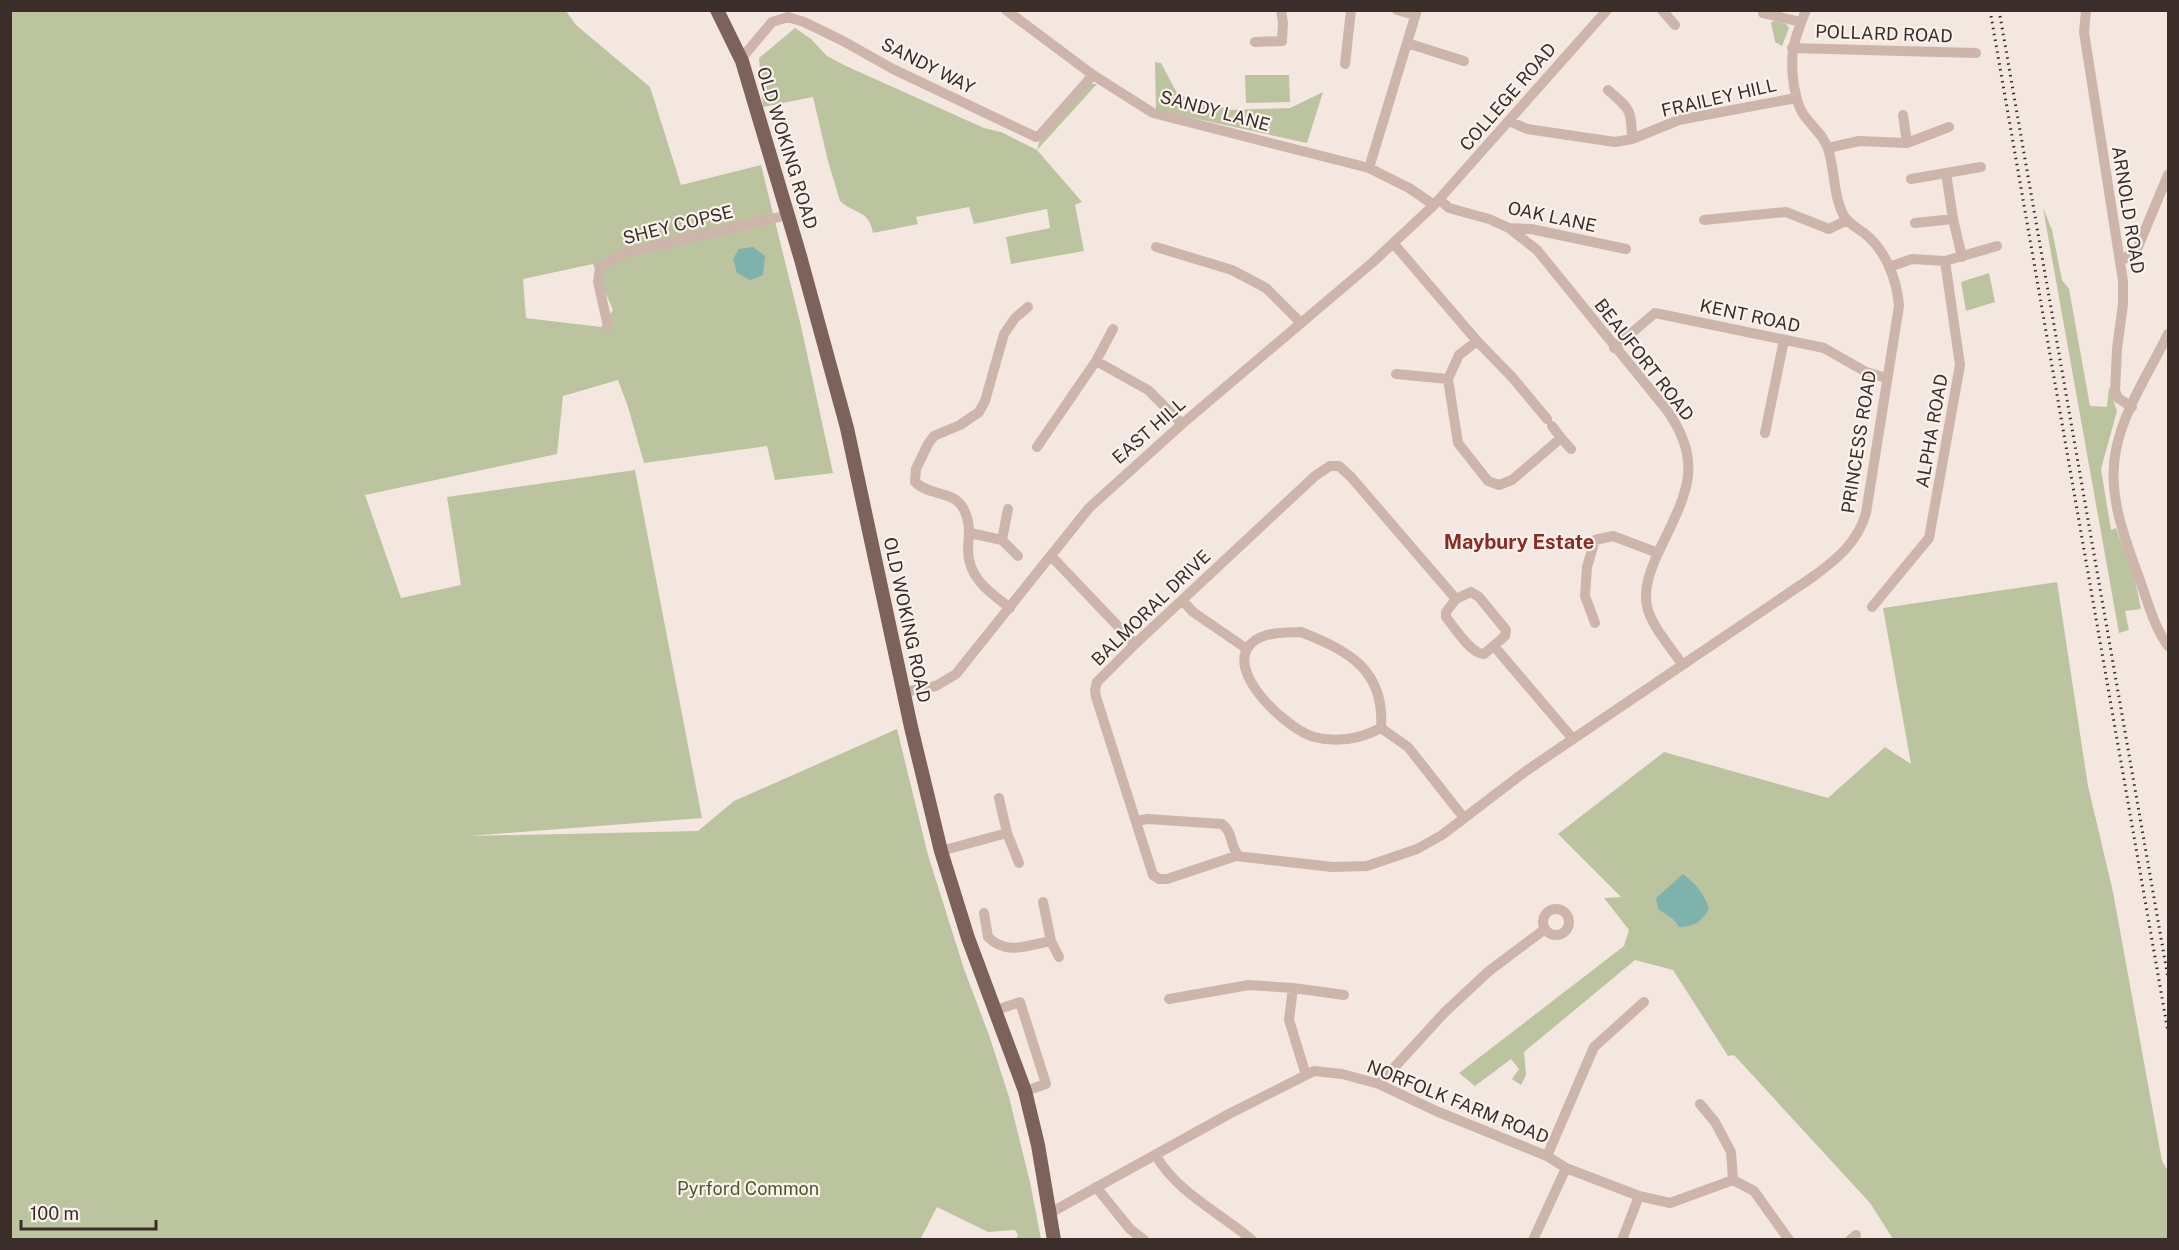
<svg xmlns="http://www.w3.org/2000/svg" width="2179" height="1250" font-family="'Public Sans',sans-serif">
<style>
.green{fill:#bcc49f;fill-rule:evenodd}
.water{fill:#7eb2ac}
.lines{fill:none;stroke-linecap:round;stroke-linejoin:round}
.minor{stroke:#cdb5ab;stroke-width:10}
.major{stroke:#7c625b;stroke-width:14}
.rail{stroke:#3a2d2a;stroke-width:3;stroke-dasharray:1.5 4.5;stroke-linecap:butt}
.labels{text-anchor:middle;stroke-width:4.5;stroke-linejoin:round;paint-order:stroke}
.street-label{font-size:18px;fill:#3a2d2a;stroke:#fbf2ed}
.park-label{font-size:18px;fill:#4f592d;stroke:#fbf2ed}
.neighbourhood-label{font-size:20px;font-weight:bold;fill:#8b2b21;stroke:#fbf2ed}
</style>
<rect width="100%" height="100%" fill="#f4e7e0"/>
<path class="green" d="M10 11H566L576 25 650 87 681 185 761 165 801 326 833 473 775 480 767 446 644 463 628 407 618 380 563 396 557 454 365 495 401 598 461 585 447 497 635 470 702 818 469 836 698 831 734 801 897 729 928 855 964 969 989 1035 1009 1097 1030 1182 1041 1239H1016L1018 1235 1015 1230 988 1232 937 1207 920 1240 11 1239ZM593 264 613 310 601 327 526 318 523 279Z
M1775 21 1786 24 1789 28 1782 46 1775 42 1771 22Z
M795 28 811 39 827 56 846 66 984 128 1001 132 1037 150 1040 139 1090 84H1097L1037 150 1082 202 1075 205 1084 251 1011 264 1006 237 1050 228 1047 209 974 224 969 207 916 217 918 224 873 233C869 209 853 214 840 201L828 161 813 97 763 107 759 58Z
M1155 62 1161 63 1178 95 1231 110 1290 108 1323 92 1307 143 1156 110Z
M1245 75H1289L1290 102 1246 103Z
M2043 208 2052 230 2062 280 2069 289 2090 406 2107 407 2109 387 2117 411 2101 469 2111 530 2116 528 2135 580 2141 609 2125 611 2129 630 2119 633Z
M1989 273 1995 302 1966 311 1961 282Z
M2057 582 2088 786 2113 892 2162 1161 2168 1171V1239H1893L1870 1203 1734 1055 1728 1056 1673 970 1635 960 1524 1052 1526 1075 1521 1085 1512 1079 1519 1069 1511 1059 1475 1086 1459 1073 1624 946 1629 930 1604 898 1621 897 1558 834 1664 752 1828 798 1885 747 1911 764 1883 608Z"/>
<path class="water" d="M753 247 765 256 763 275 750 280 737 273 733 259 739 249Z
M1683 874C1696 884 1704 893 1709 909 1701 922 1694 927 1679 927L1673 919 1658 909 1656 898Z"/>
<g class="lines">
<path class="minor" d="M1006 10 1093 75 1153 113 1369 168 1409 188 1434 205
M1397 10 1415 15
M1662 10 1675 25
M2086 10 2084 32 2123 281V304L2117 349 2115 391 2118 398 2132 407
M1763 13 1801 22
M1255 42 1282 41 1283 23 1281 10
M1407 43 1464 61
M1792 48 1976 53
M741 59 772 22 788 17 804 22 843 41 893 69 1036 137 1040 135 1093 75
M1345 64 1351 10
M1608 90C1631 110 1631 109 1632 139
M1903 115 1907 143
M1509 121 1527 129 1615 142 1632 139 1679 120 1796 98
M1828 148 1859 141 1907 143 1949 127
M1369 168 1417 10
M1946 173 1953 219 1962 257
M1911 179 1981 167
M1440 200 1449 208 1489 219 1509 228 1531 229 1626 249
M1704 220 1786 212 1829 229 1847 220
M1915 223 1953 219
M1509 228 1537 250 1666 409C1707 465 1684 498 1658 553 1651 569 1643 588 1647 606 1650 624 1672 649 1682 664
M1394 244 1477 341 1512 377 1547 419
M1156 247 1232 270 1266 288 1301 323
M2120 262 2137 249 2168 175
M1889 267 1912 259 1945 261 1997 246
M608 326 598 282 600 267 625 253 788 215
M1113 329 1096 361 1148 390 1182 424
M2168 334C2150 371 2124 409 2116 450 2107 492 2124 537 2138 575 2147 599 2153 625 2168 646
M1477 341 1459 355 1448 379 1458 443 1488 481 1499 485 1512 480 1561 438 1552 426
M1614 348 1655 313 1824 348 1866 372 1886 378
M1396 374 1448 379
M1765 433 1784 340
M1561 438 1571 449
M1037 447 1096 361
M970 533 1002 540 1018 556
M1002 540 1008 509
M1051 556 1135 644
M1471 592 1479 597 1506 630 1505 636 1484 654C1471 654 1454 627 1446 617V612L1456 599Z
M1456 599 1351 477 1339 466H1330L1315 476 1135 644 1097 682 1095 690 1096 697 1153 875 1159 879H1167L1236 856 1332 867 1367 866 1417 849 1442 835 1526 771 1573 739 1814 576C1837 559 1858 542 1866 513L1899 306C1897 280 1886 250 1864 233 1857 228 1849 224 1844 216 1833 196 1835 170 1828 149 1823 133 1810 126 1802 112 1797 104 1796 95 1794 86 1789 55 1794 39 1806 10
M1182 600 1193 612 1247 649
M1872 607 1929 538 1960 365 1945 261
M1010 608C989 592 968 578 968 549 969 534 971 522 963 508 953 490 928 496 915 482L916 469 928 444 934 436 960 425 979 412 985 401 1004 334 1015 318 1028 307
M1595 623 1585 596 1587 567 1595 540 1613 536 1658 553
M1301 632C1349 651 1385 670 1381 728 1360 739 1337 743 1314 737 1289 730 1231 678 1247 649 1257 631 1283 633 1301 632Z
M1494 646 1573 739
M904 692 936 686 956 674 1089 508 1182 424 1373 262 1434 205 1607 10
M1381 728 1408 747 1464 818
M999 798 1007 833 1019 863
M1136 821 1148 819 1222 824C1234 833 1229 846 1239 856
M941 851 1007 833
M1043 902 1051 941 1059 957
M1543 922a13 13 0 1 1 26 0a13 13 0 1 1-26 0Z
M984 913 988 937
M988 937C1007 956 1028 945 1051 941
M1293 988 1289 1020 1306 1075
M1169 999 1249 985 1293 988 1344 995
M996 1010 1020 1002 1046 1084 1025 1091
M1379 1084 1445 1012 1489 971 1545 929
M1700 1104 1715 1122 1731 1152 1733 1180
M1156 1156C1179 1194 1219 1212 1252 1240
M1547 1156 1594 1047 1644 1002
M1733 1180 1754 1191 1789 1240
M1096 1187 1130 1229 1144 1240
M1050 1213 1229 1114 1314 1071 1342 1074 1379 1084 1436 1111 1547 1156 1566 1168 1639 1196 1670 1203 1733 1180
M1533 1240 1566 1168
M1622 1240 1639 1196
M1850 1240 1856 1235"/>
<path class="major" d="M717 10 742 61 800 256 847 428 911 727 941 851 968 938 1025 1091 1038 1145 1054 1240"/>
<path class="rail" d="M1990 10 2168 1032
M1999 10 2168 978"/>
</g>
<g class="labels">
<g class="street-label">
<text transform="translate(1884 34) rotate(2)" y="6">POLLARD ROAD</text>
<text transform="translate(928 66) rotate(27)" y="6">SANDY WAY</text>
<text transform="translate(1508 97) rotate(-49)" y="6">COLLEGE ROAD</text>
<text transform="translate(1719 98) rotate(-13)" y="6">FRAILEY HILL</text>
<text transform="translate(1215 111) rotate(15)" y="6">SANDY LANE</text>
<text transform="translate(787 148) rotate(73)" y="6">OLD WOKING ROAD</text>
<text transform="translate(2128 210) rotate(81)" y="6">ARNOLD ROAD</text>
<text transform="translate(1552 217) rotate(12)" y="6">OAK LANE</text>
<text transform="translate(678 225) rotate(-14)" y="6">SHEY COPSE</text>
<text transform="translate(1750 316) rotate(12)" y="6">KENT ROAD</text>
<text transform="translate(1644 360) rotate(52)" y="6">BEAUFORT ROAD</text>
<text transform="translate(1149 431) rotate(-41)" y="6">EAST HILL</text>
<text transform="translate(1932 431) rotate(-80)" y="6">ALPHA ROAD</text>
<text transform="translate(1859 442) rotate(-81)" y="6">PRINCESS ROAD</text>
<text transform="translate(1151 608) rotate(-44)" y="6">BALMORAL DRIVE</text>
<text transform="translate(907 620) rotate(78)" y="6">OLD WOKING ROAD</text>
<text transform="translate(1458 1102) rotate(22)" y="6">NORFOLK FARM ROAD</text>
</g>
<g class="park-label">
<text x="748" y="1195">Pyrford Common</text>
</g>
<g class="neighbourhood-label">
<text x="1519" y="549">Maybury Estate</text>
</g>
</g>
<rect width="2179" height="1250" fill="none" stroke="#3a2d2a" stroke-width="24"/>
<path d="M21 1220v9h135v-9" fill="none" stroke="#3a2d2a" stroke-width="3"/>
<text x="30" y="1220" font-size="18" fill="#3a2d2a" stroke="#fbf2ed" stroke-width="4.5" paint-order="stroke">100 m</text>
</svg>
